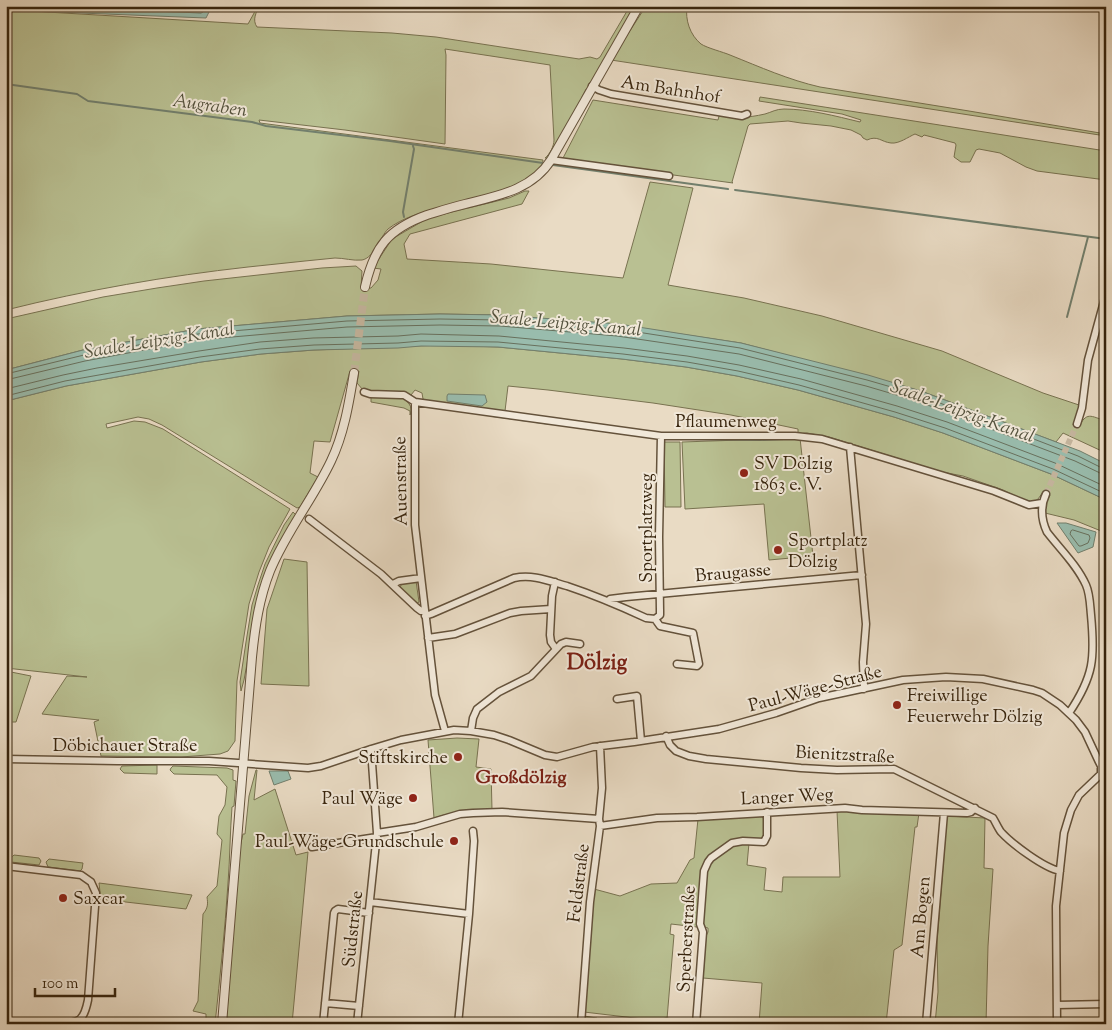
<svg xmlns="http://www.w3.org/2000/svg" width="1112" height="1030" font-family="'Sorts Mill Goudy',serif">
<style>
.green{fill:#b9c092;stroke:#787250}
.water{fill:#99bcad;stroke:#727f6d}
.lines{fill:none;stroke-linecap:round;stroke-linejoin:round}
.shore{stroke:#68705d;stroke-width:1}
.stream{stroke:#727f6d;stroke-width:2}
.minor-tunnel{stroke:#c5b69f;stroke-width:6;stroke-dasharray:6 3;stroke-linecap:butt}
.tertiary-tunnel{stroke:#c5b69f;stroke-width:8;stroke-dasharray:8 4;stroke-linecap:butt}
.minor-casing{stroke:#64523b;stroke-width:9}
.tertiary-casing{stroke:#64523b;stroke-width:10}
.minor{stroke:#f1e8d9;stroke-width:6}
.tertiary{stroke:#f1e8d9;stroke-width:8}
.poi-dot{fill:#8f2418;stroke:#f1e8d9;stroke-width:2}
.labels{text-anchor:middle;stroke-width:4;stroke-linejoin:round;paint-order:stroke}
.street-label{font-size:18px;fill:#37240d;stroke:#f1e8d9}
.poi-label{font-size:18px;fill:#37240d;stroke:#f1e8d9;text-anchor:start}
.water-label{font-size:19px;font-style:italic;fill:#54523d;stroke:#f1e8d9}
.neighbourhood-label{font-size:19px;font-weight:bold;fill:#7a1f14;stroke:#f1e8d9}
.district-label{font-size:22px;font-weight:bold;fill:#7a1f14;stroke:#f1e8d9}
</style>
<rect width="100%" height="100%" fill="#e9dbc4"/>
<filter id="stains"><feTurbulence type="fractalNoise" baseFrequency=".004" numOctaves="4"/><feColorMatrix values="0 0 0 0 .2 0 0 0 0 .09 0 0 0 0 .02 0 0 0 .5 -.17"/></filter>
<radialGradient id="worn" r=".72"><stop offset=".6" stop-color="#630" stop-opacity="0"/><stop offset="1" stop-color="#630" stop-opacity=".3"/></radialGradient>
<path class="green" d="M258 6H260C256 12 252 20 257 27L392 33 436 37 579 59 590 57 597 59 600 57 630 6H634L588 89H586L582 97V99L548 158H545C550 154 554 146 554 140L550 65 445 49 446 55 445 144 345 130 259 120 260 123 543 160C542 187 458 201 437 208 420 213 402 218 388 229 380 237 374 258 362 260 353 261 344 258 335 258 325 259 315 260 305 261 286 263 267 265 248 267 167 276 86 290 6 310V8L30 11 248 24Z
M646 6H687C685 20 690 35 701 44 707 48 723 52 730 55 760 67 789 80 820 87L969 111 1106 134V136L611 60Z
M760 97 1106 151V180L1037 171 1026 167 1000 153 979 149 976 150 970 162H961L954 157 956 145 955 143 924 135 922 137 915 134C908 137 899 144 891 143 881 142 878 135 867 140L863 138 861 135 851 130 831 126 801 123 788 121 750 124 748 126 732 182 733 183 562 160 593 100 718 120 719 116C738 118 747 118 765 114 772 112 776 109 784 109 808 109 836 116 860 122L861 120 842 114 759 101Z
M650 182 693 188 668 285 744 298 822 316 942 351 1043 393 1079 405V408L1073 425 1078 428C1087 411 1090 416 1106 421V453L1063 433 1056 442 921 391 741 343 619 325 501 315 440 314 347 316 197 329 83 350 6 370V319L103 297 157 288 204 281 322 268 356 266 362 271 361 288H371L378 280 381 269 373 268 392 239 428 218 509 198 525 191H529L522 204 410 234 404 244 407 259 491 264 623 278Z
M442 345 498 347 622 359 686 367 737 376 798 390 894 417 943 433 1051 474 1106 500V533L1074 520 1045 513 1046 503 1050 495 1043 492 1038 499 1034 502 1029 503 1003 490 963 476 942 472 829 437 807 433 798 434V429L731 415 653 403 548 390 508 386 505 411 426 401 423 399 422 393 415 390 411 395 406 393 369 392 363 390 357 383 359 371H350L330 442 314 441 310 473 318 477 300 507 297 508 162 425 149 419 138 417 106 424 107 428 134 421 145 422 163 429 290 509 269 547 259 572 249 604 237 681 235 741 228 751 220 754 181 757 101 756 94 722 99 720 42 714 67 676 87 677 6 668V401L66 386 201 362 261 354 314 350Z
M400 396C407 401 414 406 410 415V411L404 408 371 402V397Z
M800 438 813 556 769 560 764 504 685 509 682 442Z
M664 442H680L681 507H665Z
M293 512 296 515 288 528 272 557 250 647 244 680 241 691 240 682 246 642 252 605 258 585 265 564 284 525Z
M284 559 307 562 309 686 261 684 267 609Z
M416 581 419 602 416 604 400 587C402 581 411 582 416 581Z
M6 671 31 676 16 722H6Z
M457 738 479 739 476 767 491 769 492 810C472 811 453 811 434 818L428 740Z
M157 765V774L124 773 120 769 122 766Z
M173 766 227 768 233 770V780L236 781 234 806 232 807C230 832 230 858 228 883 225 930 220 977 215 1024H206V1014L193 1011 198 1001 203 914C208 908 208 904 207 897L217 886 222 840 217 834 219 816 225 805 227 787 217 775 174 774 170 770 171 768Z
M256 770H257L254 800 275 789 296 855 308 852 292 1024H226L240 847 243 834H245L249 796Z
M837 811 919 813 917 827H915L902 945 894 950 886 1024H759L762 983 703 978 706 936 708 932V928L704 927 703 916 707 868 709 864 728 846 749 843 747 865 766 868 764 890 782 892 783 877H840Z
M761 816C768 821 767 835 760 840L737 839 708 859 699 924 697 927 671 924 670 934 674 935 667 1019 660 1021 584 1012 594 889 620 896 651 884 677 883 690 860 694 858 698 819Z
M947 816 985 818 984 868 993 869 988 946 986 1024H935L938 992 937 941Z
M14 855 39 858 41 861 39 865 11 862V858Z
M49 859 83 863 82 869 80 871 48 867 46 862Z
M99 883 192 895 186 909 100 899V892Z
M584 1016 597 1018V1020L644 1024H583Z"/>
<path class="water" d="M6 6H212L206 18 30 11 6 8Z
M440 314 501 315 619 324 741 343 868 375 921 391 1080 451 1106 464V500L1051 474 943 433 894 417 798 390 737 376 686 367 622 359 498 347 421 346 398 348 314 350 261 354 201 362 66 386 6 401V370L83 350 197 329 347 316Z
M448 394 485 395 487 402 482 406 447 401V396Z
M1057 523H1066L1096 532 1093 547 1078 553Z
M269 771H288L291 779 274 785Z"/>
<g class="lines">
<path class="shore" d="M36 6 201 13 203 12 207 6
M6 374 84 355 198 334 347 321 440 319 501 320 618 329 740 348 867 380 919 395 1078 456 1102 468H1106
M6 380 85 361 198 340 347 327 440 325 500 326 617 336 739 354 866 386 917 401 1075 461 1100 473 1106 474
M6 389 63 375 97 368 199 351 260 342 313 338 398 336 421 334 499 336 624 348 687 356 739 365 801 379 897 406 947 422 1055 463 1106 487
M6 396 65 381 200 357 260 349 314 345 398 343 421 341 498 342 623 354 687 362 738 371 799 385 895 412 945 428 1053 469 1106 494
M1073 530 1089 535 1090 538 1088 543 1081 546H1079L1070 534 1071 531Z"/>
<path class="stream" d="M6 84 77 94 88 101 252 122 266 126 390 141 543 163
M553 165 728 189
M735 190 1106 239
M404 217 403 212 414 149 413 146
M1067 317 1088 237
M493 416 515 419
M521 420 531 421
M536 422 551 424
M694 439 760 440 784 439"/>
<path class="minor-tunnel" d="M1046 494 1077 424"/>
<path class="tertiary-tunnel" d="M354 373 365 287"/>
<defs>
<path id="minor" d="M592 86 599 90 611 94 742 116 747 114
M551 160 669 176
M364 392 370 394 401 395H404L415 402 661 436H795L822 439 994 491 1029 505 1042 503
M415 402V525L435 695 445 731
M1077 424 1082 408 1088 360 1106 294
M850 447 866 624 863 662 864 689
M1046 494C1040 507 1041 519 1047 532 1060 549 1077 565 1086 585 1090 594 1090 605 1091 615 1095 658 1094 676 1069 713
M309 519 381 574 417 608 421 611H425
M555 582 552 596 550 635 551 642 556 649
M393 584 399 581 421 578
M608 601 610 599 626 597 862 575
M425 616 431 614 514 578C533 574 549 581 567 586 594 595 620 606 646 618L655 619
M655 619 660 615V611L659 537 661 436
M655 619 660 626 693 633 699 664 697 666 677 664
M428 638 455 634 510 613 521 611 551 609
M617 699 637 696 641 741
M471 731 473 718 477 709 499 692 531 676 561 644 566 642 580 644
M666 736 670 745 676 751 689 756 706 759 801 768 837 770 894 769 993 818C996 823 998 828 1001 832 1012 844 1044 868 1060 871
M6 759 117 761H209L308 768 321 766 371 749 401 740 454 730 471 731 494 735 509 740 545 755 557 757 593 747 634 742 719 729 776 713 819 698 903 680 946 677 983 679 1033 690 1042 693 1060 705 1076 720 1085 732 1099 762 1101 766V774
M600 826 657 818 697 817 845 808 862 810 967 813 971 812 975 808
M377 833 416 827 460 814 473 813 502 812 599 819
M312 847 377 837
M6 866 81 875 91 882 96 893 88 1000C84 1020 80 1023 60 1024
M370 902 469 914
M325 1003 359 1006
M1057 1005 1106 1004
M666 1022 678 1024
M323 1024 334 913 335 911 338 909 369 913
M357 1024 377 833 371 749
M458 1024 469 914 474 841 473 831
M581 1024 590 902 600 826 599 819 602 788 600 746
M696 1024 703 932 700 924 704 871 708 862 711 858 732 843 743 841 764 842 767 836V812
M926 1024 944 813
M1057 1024 1056 906 1064 833 1071 810 1079 795 1101 774"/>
<path id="tertiary" d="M365 287C374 247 388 229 427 215 440 211 452 207 465 204 497 196 532 190 551 160L639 6
M222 1024 252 657C255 627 259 599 270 571 286 532 313 499 331 461 344 434 349 403 354 373"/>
</defs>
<use href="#minor" class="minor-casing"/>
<use href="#tertiary" class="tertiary-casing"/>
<use href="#minor" class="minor"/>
<use href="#tertiary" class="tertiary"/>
</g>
<g class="poi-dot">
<circle cx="744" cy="473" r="5"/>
<circle cx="778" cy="550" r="5"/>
<circle cx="897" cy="705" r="5"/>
<circle cx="458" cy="757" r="5"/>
<circle cx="413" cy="798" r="5"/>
<circle cx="454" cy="841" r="5"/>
<circle cx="63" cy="898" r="5"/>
</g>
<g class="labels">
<g class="street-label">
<text transform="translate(671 89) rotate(9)" y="6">Am Bahnhof</text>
<text x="726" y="427">Pflaumenweg</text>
<text transform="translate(400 481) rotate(-91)" y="6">Auenstraße</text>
<text transform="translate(646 528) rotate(-90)" y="6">Sportplatzweg</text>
<text transform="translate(733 572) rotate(-5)" y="6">Braugasse</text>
<text transform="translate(815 688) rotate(-15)" y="6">Paul-Wäge-Straße</text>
<text x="125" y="751">Döbichauer Straße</text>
<text transform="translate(845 754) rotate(3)" y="6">Bienitzstraße</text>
<text transform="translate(787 796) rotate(-3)" y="6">Langer Weg</text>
<text transform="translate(578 883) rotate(-83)" y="6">Feldstraße</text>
<text transform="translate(920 917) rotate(-85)" y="6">Am Bogen</text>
<text transform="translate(352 929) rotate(-84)" y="6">Südstraße</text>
<text transform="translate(686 939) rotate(-87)" y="6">Sperberstraße</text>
</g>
<g class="poi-label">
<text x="754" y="469">SV Dölzig<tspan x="754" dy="21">1863 e. V.</tspan></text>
<text x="788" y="546">Sportplatz<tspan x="788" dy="21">Dölzig</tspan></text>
<text x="907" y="701">Freiwillige<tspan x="907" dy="21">Feuerwehr Dölzig</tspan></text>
<text x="448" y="763" text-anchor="end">Stiftskirche</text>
<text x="403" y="804" text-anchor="end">Paul Wäge</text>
<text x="444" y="847" text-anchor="end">Paul-Wäge-Grundschule</text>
<text x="73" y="904">Saxcar</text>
</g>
<g class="water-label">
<text transform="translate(210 104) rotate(8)" y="7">Augraben</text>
<text transform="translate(566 322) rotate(5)" y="7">Saale-Leipzig-Kanal</text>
<text transform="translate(159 339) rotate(-9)" y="7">Saale-Leipzig-Kanal</text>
<text transform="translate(963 410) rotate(20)" y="7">Saale-Leipzig-Kanal</text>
</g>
<g class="neighbourhood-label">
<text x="521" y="783">Großdölzig</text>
</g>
<g class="district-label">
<text x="597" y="669">Dölzig</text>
</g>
</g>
<rect width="1112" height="1030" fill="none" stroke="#e9dbc4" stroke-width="25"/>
<rect x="8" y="8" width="1097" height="1015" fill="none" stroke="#37240d" stroke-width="2.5"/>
<rect x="12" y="12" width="1087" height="1005" fill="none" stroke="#37240d"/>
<path d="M35 988v8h80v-8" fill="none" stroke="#37240d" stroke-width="2.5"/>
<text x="42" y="988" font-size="15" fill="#37240d" stroke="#f1e8d9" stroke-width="4" paint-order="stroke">100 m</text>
<rect width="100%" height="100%" filter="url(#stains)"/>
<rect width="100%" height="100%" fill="url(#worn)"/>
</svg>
